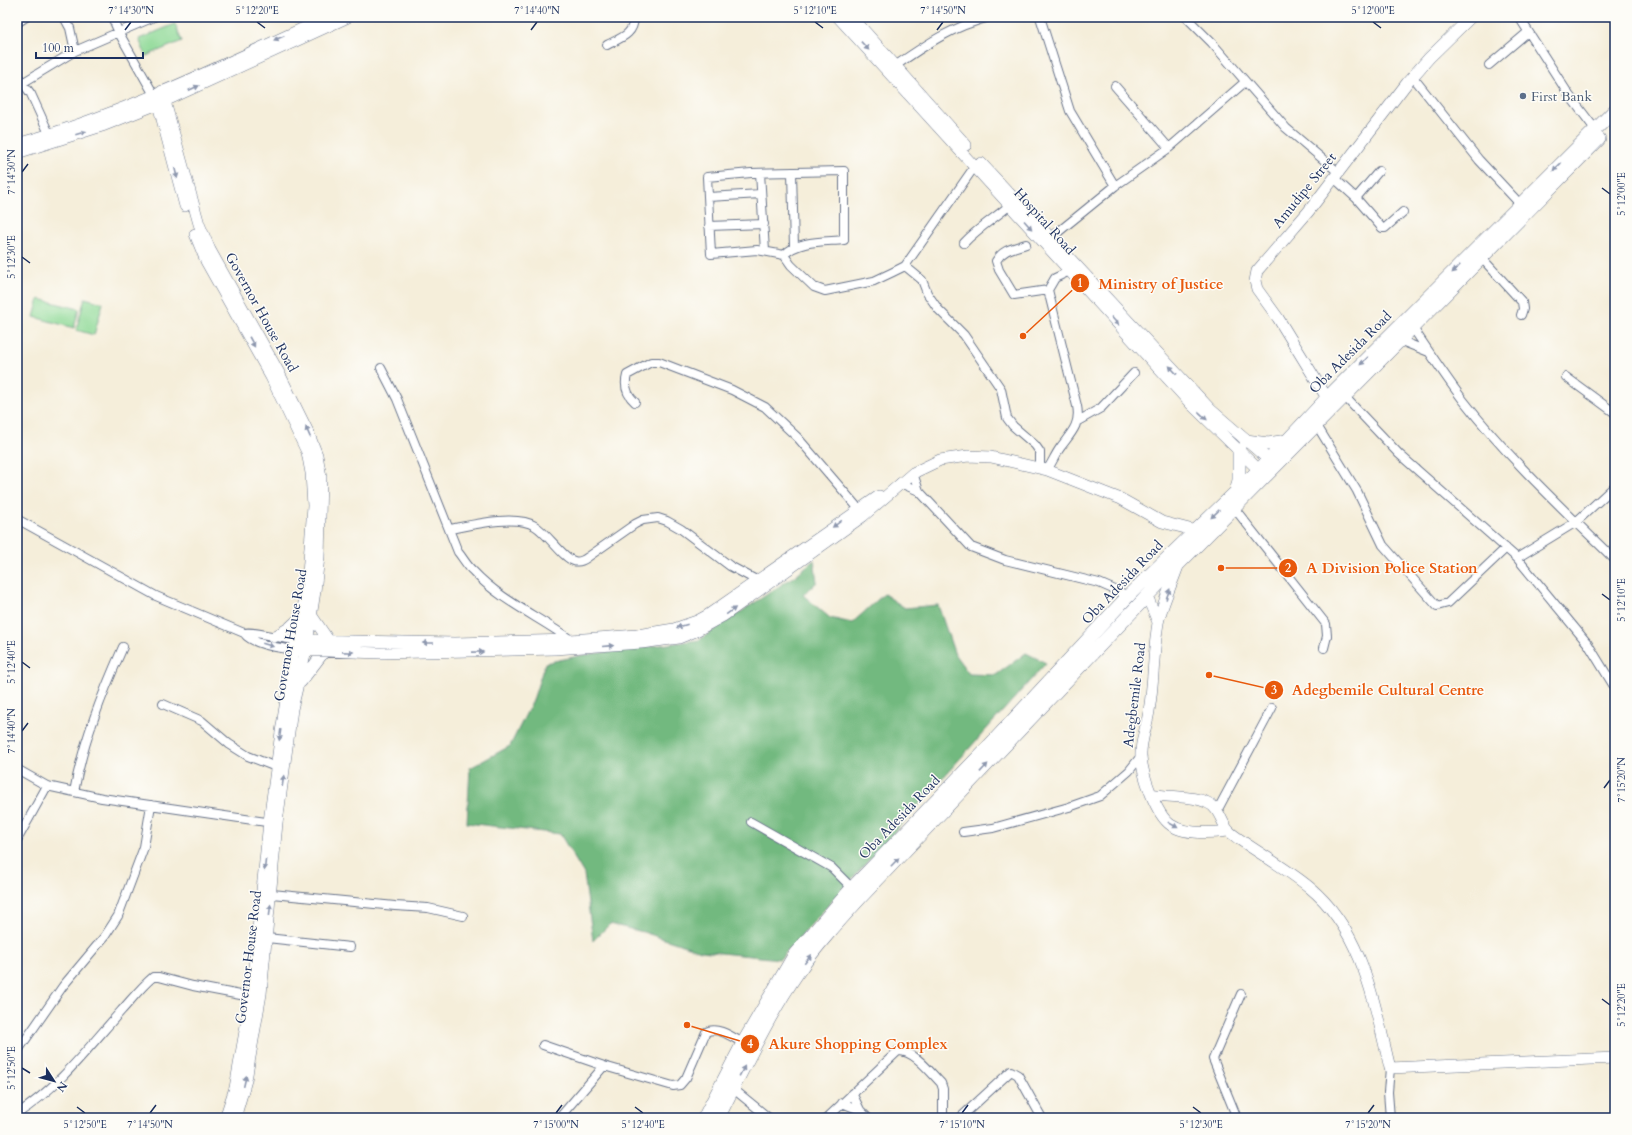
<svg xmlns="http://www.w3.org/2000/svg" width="1632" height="1135" font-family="Cardo,serif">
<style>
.green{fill:#8ed996;stroke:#54847a}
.forest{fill:#72b97f;stroke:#46746e}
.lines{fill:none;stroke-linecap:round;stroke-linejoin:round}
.street-casing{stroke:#677289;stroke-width:10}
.secondary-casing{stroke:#677289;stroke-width:12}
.primary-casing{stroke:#677289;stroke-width:14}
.street{stroke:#fff;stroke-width:8}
.secondary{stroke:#fff;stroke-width:11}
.primary{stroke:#fff;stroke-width:13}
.oneway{fill:#8d97ae}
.ticks{fill:none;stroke:#1b2f5e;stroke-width:1.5}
.service-dot{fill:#5c6f8a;stroke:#fdfcf7;stroke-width:1.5}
.labels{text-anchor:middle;stroke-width:3;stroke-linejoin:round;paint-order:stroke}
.service-label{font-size:14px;fill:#4e5e75;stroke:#fdfcf7;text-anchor:start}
.street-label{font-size:14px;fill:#1b2f5e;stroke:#fdfcf7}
.leader{fill:none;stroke:#e8590c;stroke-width:1.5}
.callout-dot{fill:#e8590c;stroke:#fdfcf7;stroke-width:1.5}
.mark-label{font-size:12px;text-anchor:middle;font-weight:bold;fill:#fff}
.callout-label{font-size:15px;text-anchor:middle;font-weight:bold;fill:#e8590c;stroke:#fdfcf7;stroke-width:3;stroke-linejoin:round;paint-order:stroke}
.neatline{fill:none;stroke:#1b2f5e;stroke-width:1.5}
.ticks-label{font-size:10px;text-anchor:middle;fill:#1b2f5e}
</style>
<rect width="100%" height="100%" fill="#fdfcf7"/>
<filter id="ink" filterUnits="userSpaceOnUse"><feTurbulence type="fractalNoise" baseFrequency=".025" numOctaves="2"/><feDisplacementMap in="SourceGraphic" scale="8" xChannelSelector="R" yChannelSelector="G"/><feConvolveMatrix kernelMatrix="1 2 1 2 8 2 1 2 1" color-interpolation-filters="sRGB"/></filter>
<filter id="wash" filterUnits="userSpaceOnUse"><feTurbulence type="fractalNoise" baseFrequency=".012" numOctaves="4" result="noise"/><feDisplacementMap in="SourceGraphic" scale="16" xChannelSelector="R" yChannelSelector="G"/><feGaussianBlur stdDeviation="0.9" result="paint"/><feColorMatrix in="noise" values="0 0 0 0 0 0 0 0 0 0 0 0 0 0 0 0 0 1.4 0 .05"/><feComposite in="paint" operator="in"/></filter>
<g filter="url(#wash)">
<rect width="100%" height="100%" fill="#f5eeda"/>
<path class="green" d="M175 24 182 41 146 56 139 39Z
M85 298 103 303 94 335 76 330Z
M39 299 79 309 74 328 34 317Z"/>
<path class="forest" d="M814 560 817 582 803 595 830 618 852 623 884 594 905 608 938 605 955 655 969 674 996 675 1026 653 1046 663 780 959 701 951 643 932 610 924 593 941 584 874 560 834 467 823 470 768 510 746 533 700 545 663 583 655 699 640 796 575Z"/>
</g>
<g filter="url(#ink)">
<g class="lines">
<defs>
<path id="street" d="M112 17 119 33 154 95
M1040 17 1070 111 1115 186
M1186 17 1212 43 1286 128 1338 172
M1519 17 1569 95 1595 129
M17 23 26 17
M607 45C620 38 634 35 634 17
M75 51 154 17
M1489 65 1528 32
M895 66C927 44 951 27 990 17
M17 75 31 94 51 138
M1413 77 1479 160 1520 204
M24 82 75 51 70 28 64 17
M1115 86 1169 148
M792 172 794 247
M760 173 765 251
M1334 178 1356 198 1382 228H1385L1403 212
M708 197 761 194
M1356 198 1379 171
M709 226 764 224
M1052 237 1115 186 1169 148 1245 82
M964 243C978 228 995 218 1010 205
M1026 244C1014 248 1003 249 996 261L999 270 1014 295 1048 290
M784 255C798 240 824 242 844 240V171L751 173 707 177 711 254 757 250 784 255 791 265 814 287 825 291 874 281 893 272 905 266 975 166
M1479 255 1522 302 1523 309 1521 315
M905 266 922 280 927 293 938 309 964 335 1001 389 1007 418 1013 426 1035 445 1040 452V468
M1413 328C1429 352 1445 376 1463 400 1508 458 1563 509 1615 560
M1399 340 1429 352
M381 368 397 399 458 552C463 558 467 566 473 571 500 600 539 617 571 640
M1566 377 1615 413
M1344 396 1399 454 1517 558 1576 522 1615 486
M635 402C627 395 624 386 627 375L651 362H659L732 390 765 407 798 438 858 508
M1078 421 1101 408 1134 373
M1316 424 1357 491 1383 545 1437 606 1448 603 1506 548
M1047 470C1052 463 1055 455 1060 448 1070 434 1081 425 1077 406L1048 290 1055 278 1070 271
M913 473 919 491 971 547 1005 560 1099 583 1131 597
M900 483 919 491
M1235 509 1326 624 1327 636 1324 648
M17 519 156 596 244 633C252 645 281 648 295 650
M450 529C471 525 516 514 535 526 547 533 564 559 574 561 579 563 584 560 588 557L635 524 643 520 658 518 667 521 681 529 730 566 758 581
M1517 558 1588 644 1615 688
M244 633C253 630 284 640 297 640
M163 704 202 721 229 744 248 756 276 767
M17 769 47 786
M74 792C83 742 102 694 123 647
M1217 811 1272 708
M751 822 832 868 852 888
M963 832 993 828 1069 807 1100 796 1129 771 1141 756
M17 840 47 786 102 798 273 823
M272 894 395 906 428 908 463 916
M267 938 350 947
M543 1045 604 1066
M17 1052 63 986 105 936 118 916 144 847 151 805
M1390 1068 1388 1092 1390 1118
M731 1087 769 1118
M852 1093 860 1110 868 1118
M842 1103 860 1110
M17 1114C59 1087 88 1048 121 1011 132 999 141 987 153 977H159L193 986 251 997
M559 1118 604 1066 673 1086 680 1085 686 1078 706 1032C718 1026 732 1037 743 1043
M827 1118 898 1051C914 1050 930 1072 941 1083L943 1089V1118
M960 1118 1011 1071 1018 1075 1042 1118
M1237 1118 1213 1059 1241 994"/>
<path id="secondary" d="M838 17 1191 404 1264 475
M852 17 966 145
M162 91 199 224 210 250 279 373 308 432 317 455 321 477 319 557 315 591 306 650 292 709 277 823 261 994 246 1080 235 1118
M154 95 158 104 185 206
M17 144C125 114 226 63 328 17
M17 153 105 125 158 104 348 17
M981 163 1211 410 1276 466
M195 234 206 261 271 377 307 452 311 473 313 506 307 588 292 662 281 732 269 822 251 997 235 1088 225 1118
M1327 398 1278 318 1257 289 1255 281 1257 271 1308 212 1407 83 1429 58 1471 17
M1178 566C1172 584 1162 604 1158 623 1153 652 1154 682 1149 711 1147 726 1140 742 1141 756 1142 774 1156 815 1171 825 1185 835 1211 833 1228 831
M1147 596 1158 622
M312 616 329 641
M274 637 289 628 303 615
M301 640 455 643 571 640 637 635 674 629 697 621 708 615 879 496
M299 650 380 653 555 649 641 643 679 638 696 631 723 616 863 516 913 473 940 460 968 456 991 457 1047 470 1121 499 1162 522 1197 531
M301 682 324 652
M1152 794C1168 798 1191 795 1206 802 1219 807 1220 819 1227 829 1230 833 1235 836 1239 839 1262 855 1287 869 1309 887 1363 931 1374 1003 1390 1068L1615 1058"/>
<path id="primary" d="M1246 441 1268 444 1287 441
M1236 493 1239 480V450
M704 1118 743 1043 795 954 852 888 986 749 1129 595 1269 460 1327 398 1615 110
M718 1118C743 1069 767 1017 798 972 817 945 839 921 861 897L1147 596 1599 139"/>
</defs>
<use href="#street" class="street-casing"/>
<use href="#secondary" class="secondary-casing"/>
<use href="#primary" class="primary-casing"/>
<use href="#street" class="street"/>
<use href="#secondary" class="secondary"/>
<use href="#primary" class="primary"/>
</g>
<defs><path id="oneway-solid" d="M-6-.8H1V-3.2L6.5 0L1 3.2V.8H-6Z"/></defs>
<g class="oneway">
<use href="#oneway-solid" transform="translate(279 38) rotate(157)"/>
<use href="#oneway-solid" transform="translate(865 46) rotate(47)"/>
<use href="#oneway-solid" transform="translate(194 88) rotate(-24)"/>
<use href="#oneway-solid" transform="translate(81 133) rotate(-18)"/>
<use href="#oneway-solid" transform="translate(1557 167) rotate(136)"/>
<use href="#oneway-solid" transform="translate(176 173) rotate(76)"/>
<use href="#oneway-solid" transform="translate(1028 225) rotate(48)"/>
<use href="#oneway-solid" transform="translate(1456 269) rotate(135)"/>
<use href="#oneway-solid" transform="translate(1115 321) rotate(48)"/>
<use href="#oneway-solid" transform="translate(252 342) rotate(61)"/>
<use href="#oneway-solid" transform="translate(1364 361) rotate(135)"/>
<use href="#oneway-solid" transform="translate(1173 370) rotate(-133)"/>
<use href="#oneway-solid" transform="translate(1203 416) rotate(43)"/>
<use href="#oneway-solid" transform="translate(308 432) rotate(-113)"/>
<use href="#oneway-solid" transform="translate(1215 514) rotate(136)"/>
<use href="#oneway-solid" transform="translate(837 524) rotate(144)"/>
<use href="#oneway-solid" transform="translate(1168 594) rotate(-70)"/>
<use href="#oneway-solid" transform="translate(731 611) rotate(-36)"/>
<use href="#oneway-solid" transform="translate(682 626) rotate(163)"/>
<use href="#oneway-solid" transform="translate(428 643) rotate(-180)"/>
<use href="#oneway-solid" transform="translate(268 645) rotate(17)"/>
<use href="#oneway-solid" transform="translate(608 646) rotate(-5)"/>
<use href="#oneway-solid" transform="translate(348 652) rotate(1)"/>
<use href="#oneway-solid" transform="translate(478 652) rotate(-1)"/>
<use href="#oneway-solid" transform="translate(280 735) rotate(98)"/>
<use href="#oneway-solid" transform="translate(984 768) rotate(-47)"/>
<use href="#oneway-solid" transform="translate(283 781) rotate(-82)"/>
<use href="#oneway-solid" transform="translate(1173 825) rotate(29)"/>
<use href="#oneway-solid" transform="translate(895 862) rotate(-46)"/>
<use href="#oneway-solid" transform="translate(265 865) rotate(96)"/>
<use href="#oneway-solid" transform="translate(270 910) rotate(-84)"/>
<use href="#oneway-solid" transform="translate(808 959) rotate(-52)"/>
<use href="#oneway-solid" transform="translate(742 1071) rotate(-62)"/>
<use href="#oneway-solid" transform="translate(245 1081) rotate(-77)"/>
</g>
</g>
<path class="ticks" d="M257 22 265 28M815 22 823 28M1373 22 1381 28M125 30 131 22M531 30 537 22M937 30 943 22M22 172 28 164M1602 188 1610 194M22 257 30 263M1602 594 1610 600M22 662 30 668M22 731 28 723M1604 788 1610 780M1602 999 1610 1005M22 1068 30 1073M77 1107 85 1113M635 1107 643 1113M1193 1107 1201 1113M150 1113 156 1105M556 1113 562 1105M962 1113 968 1105M1368 1113 1374 1105"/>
<circle class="service-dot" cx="1523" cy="96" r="4"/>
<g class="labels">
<g class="service-label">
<text x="1531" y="101">First Bank</text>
</g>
<g class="street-label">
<text transform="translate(1304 190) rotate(-51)" y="5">Amudipe Street</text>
<text transform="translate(1045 221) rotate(48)" y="5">Hospital Road</text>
<text transform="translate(262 312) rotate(61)" y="5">Governor House Road</text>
<text transform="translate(1350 352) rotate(-45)" y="5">Oba Adesida Road</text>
<text transform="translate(1122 582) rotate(-46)" y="5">Oba Adesida Road</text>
<text transform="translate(290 635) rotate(-80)" y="5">Governor House Road</text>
<text transform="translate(1134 695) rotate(-83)" y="5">Adegbemile Road</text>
<text transform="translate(899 817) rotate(-46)" y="5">Oba Adesida Road</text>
<text transform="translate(248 957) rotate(-83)" y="5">Governor House Road</text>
</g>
</g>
<path class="leader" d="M1023 336L1080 283M1221 568L1288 568M1209 675L1274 690M687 1025L750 1044"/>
<g class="callout-dot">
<circle cx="1023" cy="336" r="4"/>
<circle cx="1221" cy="568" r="4"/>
<circle cx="1209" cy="675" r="4"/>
<circle cx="687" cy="1025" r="4"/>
<circle cx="1080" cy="283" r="10"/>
<circle cx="1288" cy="568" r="10"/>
<circle cx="1274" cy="690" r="10"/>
<circle cx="750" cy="1044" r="10"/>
</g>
<g class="mark-label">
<text x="1080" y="287">1</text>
<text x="1288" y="572">2</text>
<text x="1274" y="694">3</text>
<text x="750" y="1048">4</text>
</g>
<g class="callout-label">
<text x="1161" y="289">Ministry of Justice</text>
<text x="1392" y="573">A Division Police Station</text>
<text x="1388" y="695">Adegbemile Cultural Centre</text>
<text x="858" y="1049">Akure Shopping Complex</text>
</g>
<rect width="1632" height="1135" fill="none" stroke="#fdfcf7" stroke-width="44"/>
<g transform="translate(54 1081) rotate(126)" stroke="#fdfcf7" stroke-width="3" paint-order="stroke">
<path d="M0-3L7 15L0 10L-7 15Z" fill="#1b2f5e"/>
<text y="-6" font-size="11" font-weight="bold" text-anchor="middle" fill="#1b2f5e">N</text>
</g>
<path d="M36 52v6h107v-6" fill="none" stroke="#1b2f5e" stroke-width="2"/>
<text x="42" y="52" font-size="12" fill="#1b2f5e" stroke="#fdfcf7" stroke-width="3" paint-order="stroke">100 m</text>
<rect x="22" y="22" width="1588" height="1091" class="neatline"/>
<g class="ticks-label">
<text x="131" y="14">7°14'30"N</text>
<text x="257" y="14">5°12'20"E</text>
<text x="537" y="14">7°14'40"N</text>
<text x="815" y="14">5°12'10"E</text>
<text x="943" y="14">7°14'50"N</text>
<text x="1373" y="14">5°12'00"E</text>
<text transform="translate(11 172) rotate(-90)" y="4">7°14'30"N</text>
<text transform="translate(1621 194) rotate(-90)" y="4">5°12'00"E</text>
<text transform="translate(11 257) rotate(-90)" y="4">5°12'30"E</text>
<text transform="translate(1621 600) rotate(-90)" y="4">5°12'10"E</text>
<text transform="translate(11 662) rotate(-90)" y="4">5°12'40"E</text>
<text transform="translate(11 731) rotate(-90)" y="4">7°14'40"N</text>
<text transform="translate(1621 780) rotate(-90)" y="4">7°15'20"N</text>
<text transform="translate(1621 1005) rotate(-90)" y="4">5°12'20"E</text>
<text transform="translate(11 1068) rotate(-90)" y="4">5°12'50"E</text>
<text x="85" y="1128">5°12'50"E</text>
<text x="150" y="1128">7°14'50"N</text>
<text x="556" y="1128">7°15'00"N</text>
<text x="643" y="1128">5°12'40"E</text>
<text x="962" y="1128">7°15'10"N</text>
<text x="1201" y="1128">5°12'30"E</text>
<text x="1368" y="1128">7°15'20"N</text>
</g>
</svg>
